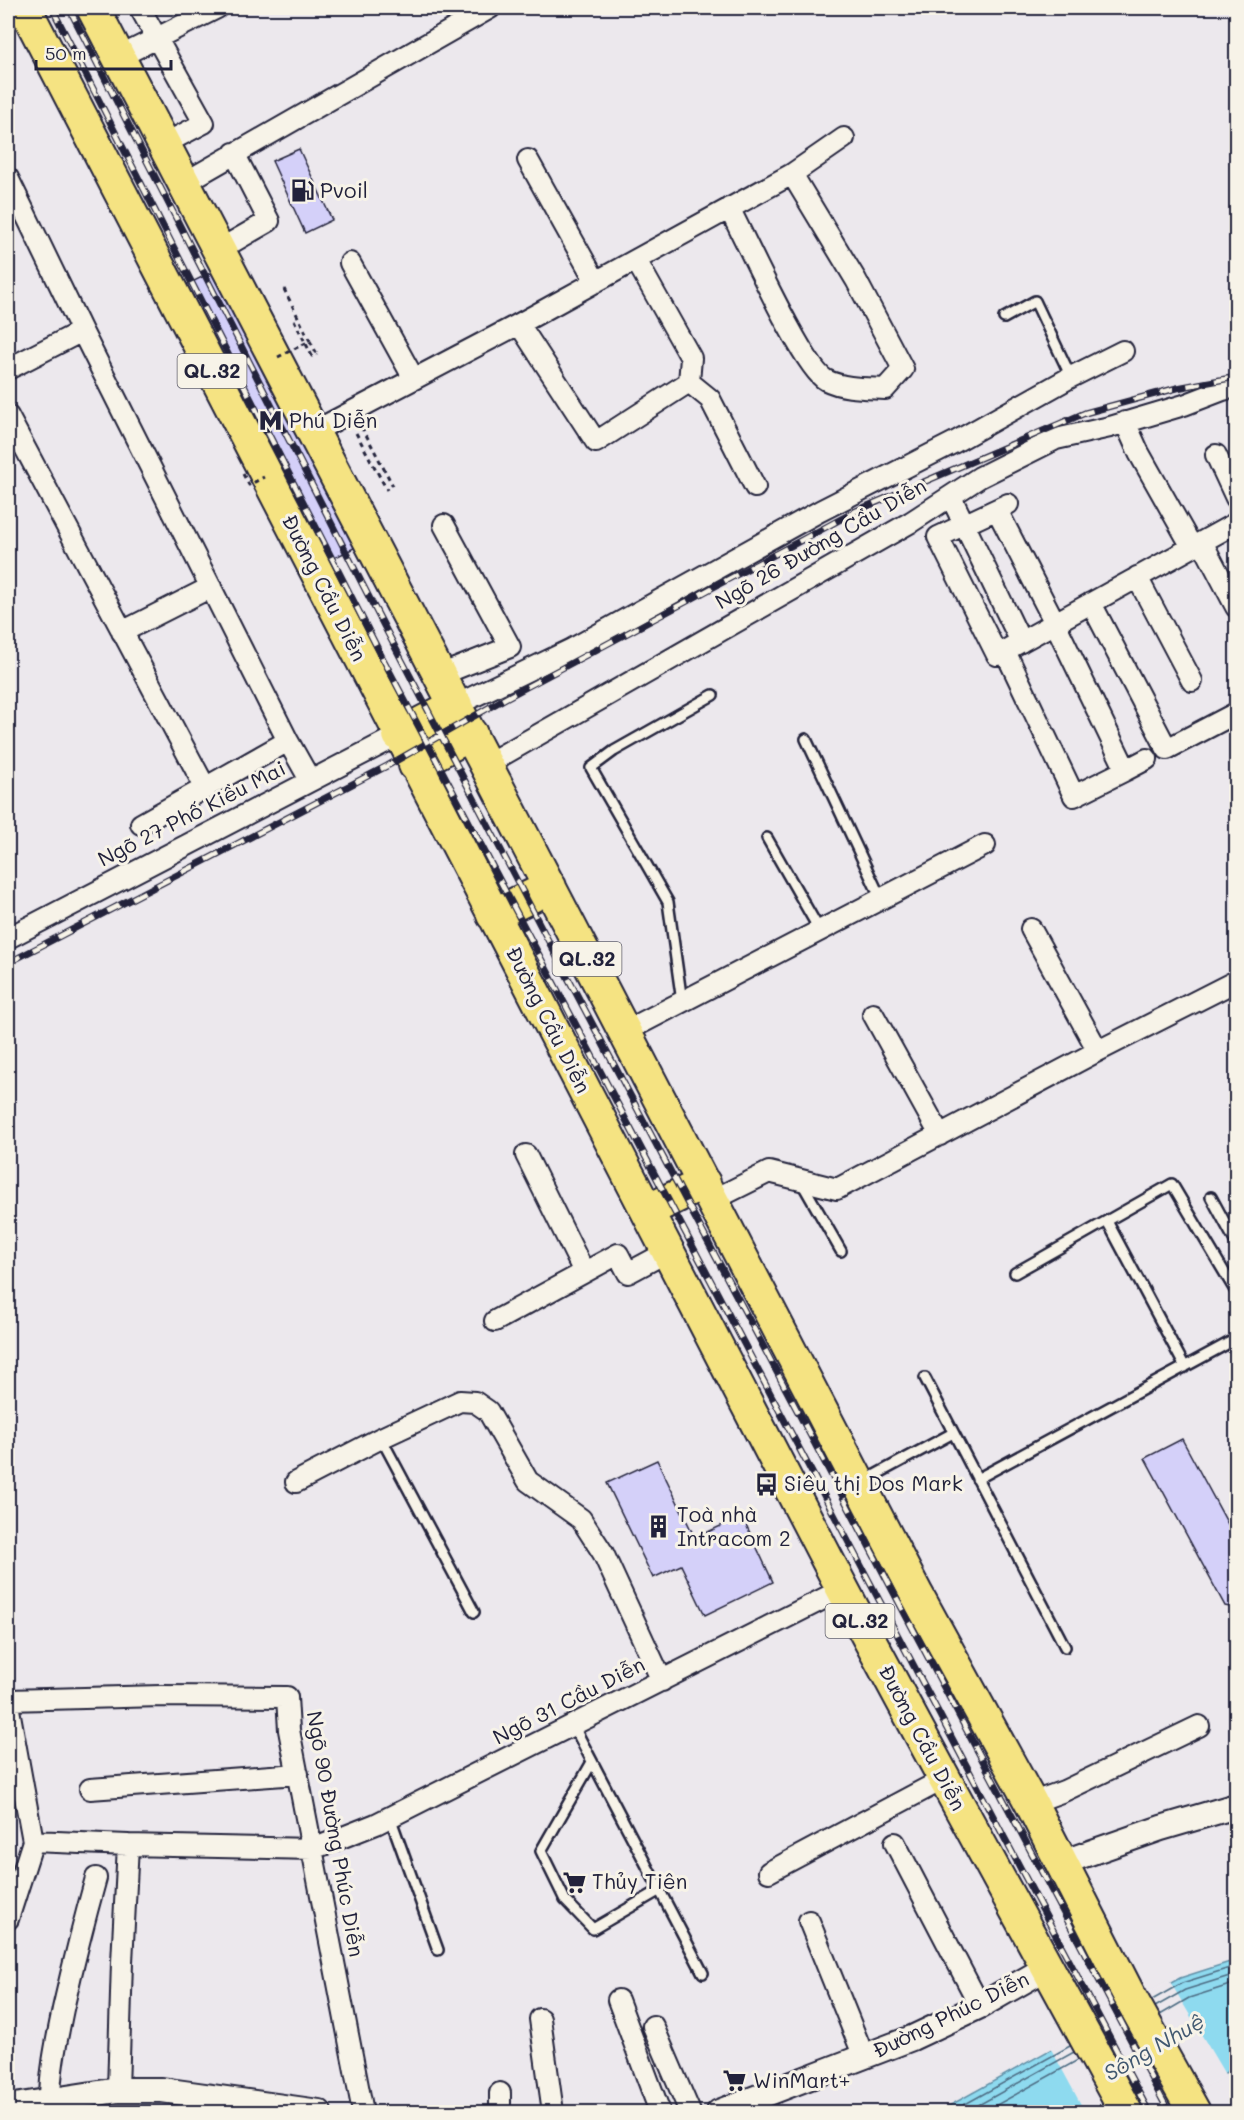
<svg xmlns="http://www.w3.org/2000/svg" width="1244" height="2120" font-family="Mali,sans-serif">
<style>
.water{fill:#8edaef;stroke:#6390a7;stroke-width:1.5}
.pier{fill:#ece8ed}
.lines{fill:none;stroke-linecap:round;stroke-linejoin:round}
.shore{stroke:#4d6c83;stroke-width:1.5}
.building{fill:#d4d0f9;stroke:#22223b;stroke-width:1.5}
.service-casing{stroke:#22223b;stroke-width:14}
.minor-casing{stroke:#22223b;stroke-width:24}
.tertiary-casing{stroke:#22223b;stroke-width:28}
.trunk-casing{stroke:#22223b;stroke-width:36}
.path{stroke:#22223b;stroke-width:3;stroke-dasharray:4.5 4.5;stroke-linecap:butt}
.service{stroke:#f7f3e8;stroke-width:9}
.minor{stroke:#f7f3e8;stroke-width:20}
.tertiary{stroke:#f7f3e8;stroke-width:24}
.trunk{stroke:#f5e382;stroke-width:32}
.rail-casing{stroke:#22223b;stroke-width:7}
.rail{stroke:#f7f3e8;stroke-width:4.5;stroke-dasharray:14;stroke-linecap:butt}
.path-bridge{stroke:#22223b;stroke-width:3;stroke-dasharray:4.5 4.5;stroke-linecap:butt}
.labels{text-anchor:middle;stroke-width:6;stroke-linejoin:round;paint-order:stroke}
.shield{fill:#f7f3e8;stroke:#62616f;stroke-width:1.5}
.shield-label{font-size:20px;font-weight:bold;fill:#22223b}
.poi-label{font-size:21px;fill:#22223b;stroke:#f7f3e8;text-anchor:start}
.street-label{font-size:21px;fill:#22223b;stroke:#f7f3e8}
.water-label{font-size:22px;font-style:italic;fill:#425971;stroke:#f7f3e8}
</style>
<rect width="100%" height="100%" fill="#ece8ed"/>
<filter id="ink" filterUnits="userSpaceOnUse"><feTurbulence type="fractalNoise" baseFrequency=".0167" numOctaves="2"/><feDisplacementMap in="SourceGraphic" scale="12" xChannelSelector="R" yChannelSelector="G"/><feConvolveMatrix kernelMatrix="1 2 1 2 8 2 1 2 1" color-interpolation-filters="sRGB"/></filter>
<g filter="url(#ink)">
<path class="water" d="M1236 1960V2067L1152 2112H938L1180 1978Z"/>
<path class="pier" d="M1169 1980 1226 2076 1158 2112H1085L1050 2047Z"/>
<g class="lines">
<path class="shore" d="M1152 2000 1182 1983 1236 1966
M1155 2007 1185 1990 1236 1974
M1160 2015 1189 1998 1236 1983
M951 2112 1070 2046
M966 2112 1074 2052
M984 2112 1078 2060"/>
</g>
<path class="building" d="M299 149 332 220 305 233 272 161Z
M230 263 372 539 312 569 170 293Z
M1182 1439 1236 1539V1608L1225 1606 1145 1458Z
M657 1460 695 1538 742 1516 773 1582 705 1615 681 1565 653 1578 607 1483Z"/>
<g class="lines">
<defs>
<path id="service" d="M1004 318 1035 301 1071 377
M806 739 881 899
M767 838 820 931
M682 1002 668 902 591 768 614 751 713 695
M802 1183 841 1251
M1211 1197 1236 1243
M1107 1221 1185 1367
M1015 1273 1172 1184 1236 1292
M925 1378 1065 1647
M381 1438 474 1612
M977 1479 1236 1339
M864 1481 953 1433
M573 1725 703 1973
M592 1762 541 1851 565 1900 593 1929 660 1890
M1231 1810 1236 1827
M390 1817 438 1950"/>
<path id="minor" d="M140 8 204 123 164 144
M119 57 217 8
M528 160 596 282
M8 178 82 331 288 741 310 780
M184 183 490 8
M729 208C745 238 803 368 826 380 844 389 867 388 885 389L903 369 856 280 792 174
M219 250 269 221 234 153
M636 260 691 358 689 382
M350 263 414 379
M519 324 596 442 689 382
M8 369 82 331
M689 382 710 399 755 487
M8 416 206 789
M1125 422 1139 453 1192 547
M313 432 519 324 792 174 844 138
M1216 455 1236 498
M951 497 1021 642
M1008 504 938 537 997 655 1236 523
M997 510 1055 623 1126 770 1147 759
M1202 542 1236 607
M1137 577 1192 681
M1091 603 1167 749 1236 713
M122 632 211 587
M1005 651 1074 796 1126 770
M440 675 510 647 444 525
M456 705 572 649 820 511 955 442 1071 377 1123 351
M487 764 911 522 980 477 1056 439 1110 427 1184 405 1223 390 1236 387
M141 824 288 741
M1031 929 1098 1051
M8 938 399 735
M873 1014 940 1135
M624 1032 985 845
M526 1155 584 1272
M713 1200 769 1172 837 1189 1098 1051 1236 981
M495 1321 618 1254 628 1273 667 1252
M296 1482 381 1438 460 1401 475 1402 488 1411 528 1481 581 1519 603 1553 662 1681
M8 1700 161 1696 287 1697 289 1730 363 2112
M8 1704 33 1841 8 1919
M90 1789 298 1774
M1031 1803 1064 1791 1199 1726
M33 1841 128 1845 122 1962 118 2090
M895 1843 980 2006
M128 1845 313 1849 376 1824 843 1589
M769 1872 944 1779
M809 1921 864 2057
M618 2000 660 2112
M540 2019 553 2112
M653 2026 690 2112
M500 2093V2112
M50 2101C50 2070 57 2039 63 2009 73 1965 84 1921 96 1878"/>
<path id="tertiary" d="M1061 1863 1161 1828 1236 1806
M8 2107 118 2090H162L319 2112
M719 2112 912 2038 980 2006 1048 1967"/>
<path id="trunk" d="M25 8C296 535 566 1063 842 1588 935 1764 1032 1938 1126 2112
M93 8 917 1595 1031 1803 1129 1995 1194 2112
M399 735 456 705
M415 765 471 734
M493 915 550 887
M647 1211 704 1183"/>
</defs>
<use href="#service" class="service-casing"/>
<use href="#minor" class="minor-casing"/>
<use href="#tertiary" class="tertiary-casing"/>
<use href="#trunk" class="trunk-casing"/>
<path class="path" d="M284 289 310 341
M294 320 312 356 317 354
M361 430 363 429 393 486
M356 433 387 490"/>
<use href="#service" class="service"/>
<use href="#minor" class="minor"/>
<use href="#tertiary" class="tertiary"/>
<use href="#trunk" class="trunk"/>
<defs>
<path id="rail" d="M52 8 382 657 1149 2112
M69 8 371 601 550 944 1169 2112
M8 963 387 766 504 699 856 511 1085 413 1177 388 1236 377"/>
</defs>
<use href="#rail" class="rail-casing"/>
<use href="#rail" class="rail"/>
<path class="path-bridge" d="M278 357 310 341 317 354
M243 474 249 485 264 477"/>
</g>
</g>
<defs>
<symbol id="fuel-bare" viewBox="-9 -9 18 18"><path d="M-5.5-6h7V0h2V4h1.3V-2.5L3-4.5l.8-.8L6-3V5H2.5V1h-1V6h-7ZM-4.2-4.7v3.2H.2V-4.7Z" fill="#22223b" stroke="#f7f3e8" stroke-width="2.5" paint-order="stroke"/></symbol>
<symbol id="metro-bare" viewBox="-9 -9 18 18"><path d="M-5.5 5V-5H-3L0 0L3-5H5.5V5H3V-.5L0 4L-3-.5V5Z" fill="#22223b" stroke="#f7f3e8" stroke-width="2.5" paint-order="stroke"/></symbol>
<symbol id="bus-bare" viewBox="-9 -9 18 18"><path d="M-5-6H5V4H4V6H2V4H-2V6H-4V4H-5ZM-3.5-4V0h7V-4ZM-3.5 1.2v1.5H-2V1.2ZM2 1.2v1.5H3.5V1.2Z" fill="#22223b" stroke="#f7f3e8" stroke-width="2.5" paint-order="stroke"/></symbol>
<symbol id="building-bare" viewBox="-9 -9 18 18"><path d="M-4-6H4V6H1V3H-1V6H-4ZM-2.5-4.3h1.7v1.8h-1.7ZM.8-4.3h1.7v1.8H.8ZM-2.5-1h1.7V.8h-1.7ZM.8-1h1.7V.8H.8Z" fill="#22223b" stroke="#f7f3e8" stroke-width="2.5" paint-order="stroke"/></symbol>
<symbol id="supermarket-bare" viewBox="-9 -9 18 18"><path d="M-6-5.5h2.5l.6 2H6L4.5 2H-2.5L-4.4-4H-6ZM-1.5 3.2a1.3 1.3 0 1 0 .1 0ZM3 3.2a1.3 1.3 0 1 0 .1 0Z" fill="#22223b" stroke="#f7f3e8" stroke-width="2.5" paint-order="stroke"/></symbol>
</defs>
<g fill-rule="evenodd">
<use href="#fuel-bare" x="286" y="174" width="33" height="33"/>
<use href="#metro-bare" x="254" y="404" width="33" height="33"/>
<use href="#bus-bare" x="750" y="1468" width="33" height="33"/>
<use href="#building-bare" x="642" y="1510" width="33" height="33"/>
<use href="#supermarket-bare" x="558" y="1866" width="33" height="33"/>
<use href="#supermarket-bare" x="718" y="2064" width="33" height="33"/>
</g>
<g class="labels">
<g class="shield">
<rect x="177.5" y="354" width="69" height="34" rx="4.5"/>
<rect x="552.5" y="942" width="69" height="34" rx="4.5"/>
<rect x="825.5" y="1604" width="69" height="34" rx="4.5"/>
</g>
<g class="shield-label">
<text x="212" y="378">QL.32</text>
<text x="587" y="966">QL.32</text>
<text x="860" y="1628">QL.32</text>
</g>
<g class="poi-label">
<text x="320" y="198">Pvoil</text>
<text x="289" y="428">Phú Diễn</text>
<text x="784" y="1491">Siêu thị Dos Mark</text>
<text x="677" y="1522">Toà nhà<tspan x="677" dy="24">Intracom 2</tspan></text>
<text x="592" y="1889">Thủy Tiên</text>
<text x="753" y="2088">WinMart+</text>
</g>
<g class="street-label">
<text transform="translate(821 544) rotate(-30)" y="7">Ngõ 26 Đường Cầu Diễn</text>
<text transform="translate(324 588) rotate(63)" y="7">Đường Cầu Diễn</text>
<text transform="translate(192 814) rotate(-27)" y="7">Ngõ 27 Phố Kiều Mai</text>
<text transform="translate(548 1020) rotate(63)" y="7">Đường Cầu Diễn</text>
<text transform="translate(569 1701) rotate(-27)" y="7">Ngõ 31 Cầu Diễn</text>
<text transform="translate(922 1738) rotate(62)" y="7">Đường Cầu Diễn</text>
<text transform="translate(335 1834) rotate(80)" y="7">Ngõ 90 Đường Phúc Diễn</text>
<text transform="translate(951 2015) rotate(-26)" y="7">Đường Phúc Diễn</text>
</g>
<g class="water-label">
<text transform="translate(1154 2047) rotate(-30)" y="8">Sông Nhuệ</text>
</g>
</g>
<rect width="1244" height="2120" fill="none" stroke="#f7f3e8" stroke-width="30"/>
<rect x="15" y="15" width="1214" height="2090" fill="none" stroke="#22223b" stroke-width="2" filter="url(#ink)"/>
<path d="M36 60v9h135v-9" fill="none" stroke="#22223b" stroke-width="3"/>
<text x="45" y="60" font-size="18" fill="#22223b" stroke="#f7f3e8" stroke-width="4.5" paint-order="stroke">50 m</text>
</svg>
